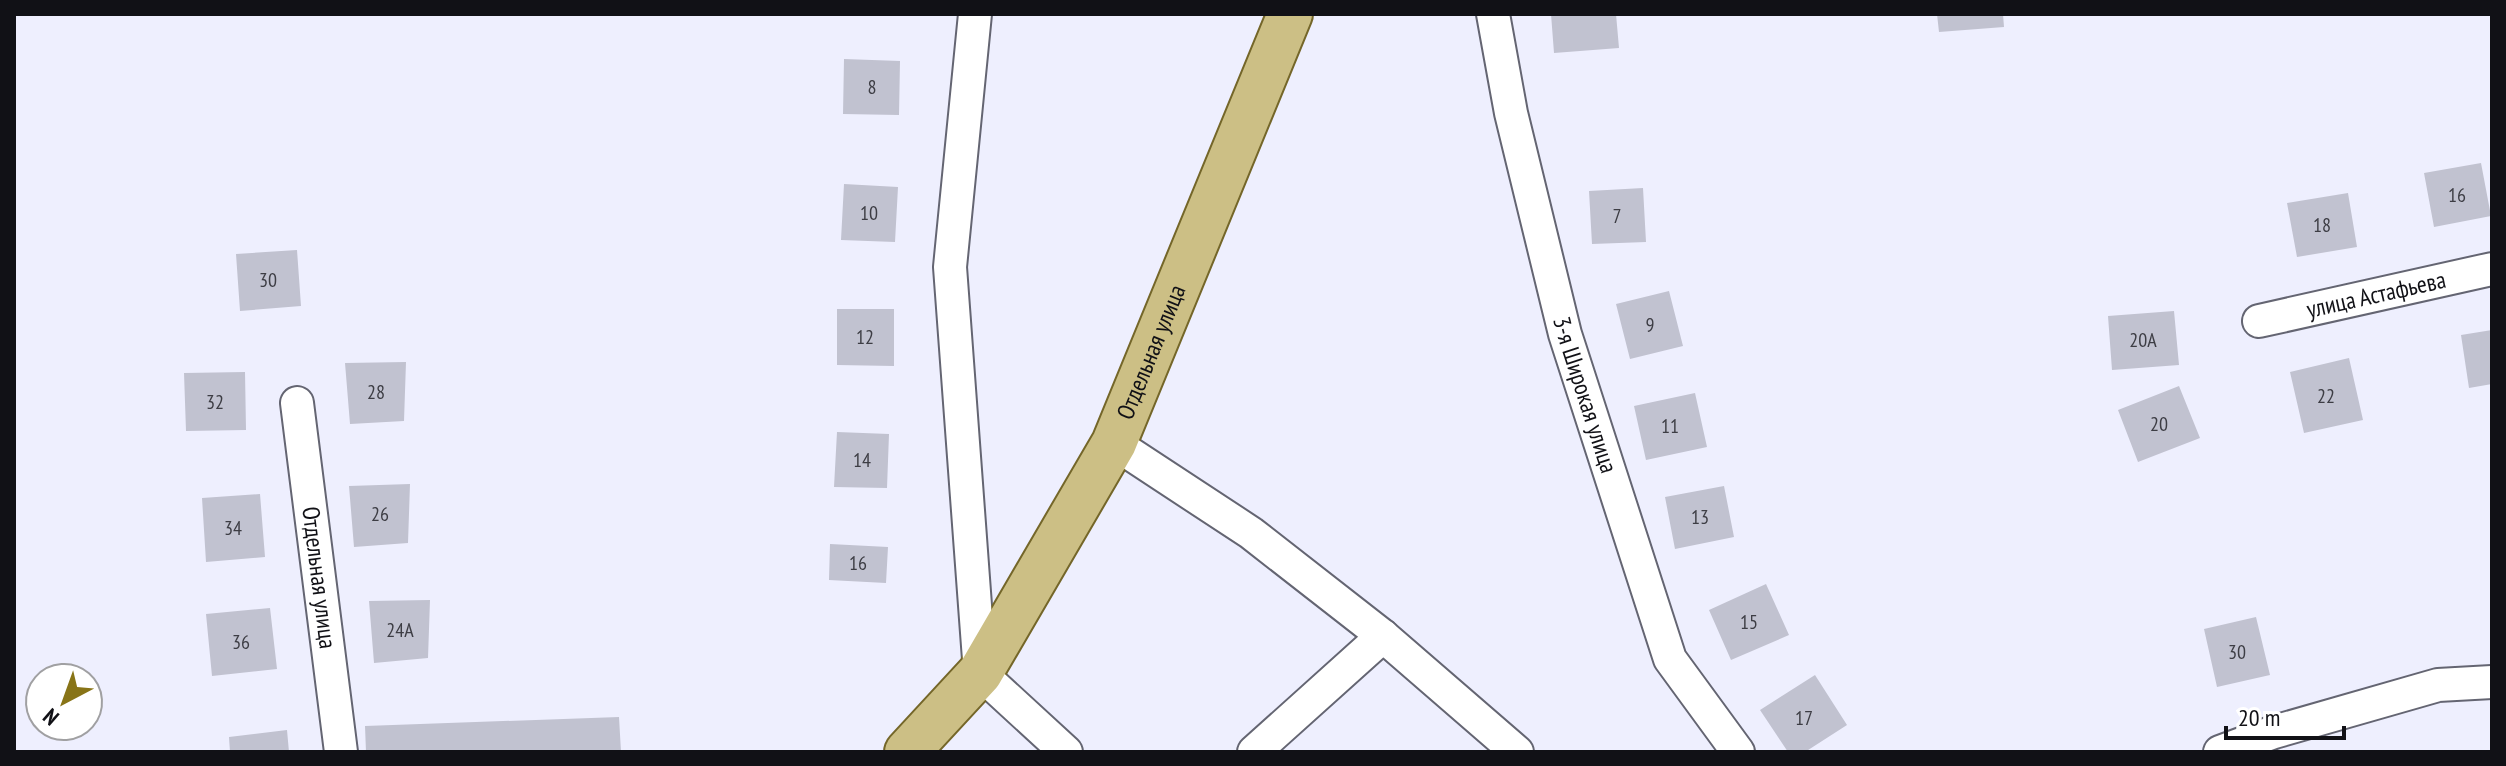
<svg xmlns="http://www.w3.org/2000/svg" width="2506" height="766" font-family="'PT Sans Narrow',sans-serif">
<style>
.building{fill:#c1c2d0}
.lines{fill:none;stroke-linecap:round;stroke-linejoin:round}
.minor-casing{stroke:#646572;stroke-width:36}
.primary-casing{stroke:#746629;stroke-width:48}
.minor{stroke:#fff;stroke-width:32}
.primary{stroke:#ccbf85;stroke-width:44}
.labels{text-anchor:middle;stroke-width:6;stroke-linejoin:round;paint-order:stroke}
.number-label{font-size:20px;fill:#3d3d44}
.street-label{font-size:24px;fill:#111116;stroke:#fff}
</style>
<rect width="100%" height="100%" fill="#eeeffe"/>
<path class="building" d="M1551 14H1616L1619 48 1554 53Z
M1937 14H2003L2004 27 1939 32Z
M844 59 900 61 899 115 843 114Z
M2481 163 2491 216 2434 227 2424 173Z
M844 184 898 187 895 242 841 240Z
M1643 188 1646 242 1592 244 1589 191Z
M2348 193 2357 247 2297 257 2287 203Z
M297 250 301 306 240 311 236 254Z
M1669 291 1683 346 1630 359 1616 304Z
M837 309H894V366L837 365Z
M2174 311 2179 365 2112 370 2108 316Z
M2492 330V384L2469 388 2461 335Z
M2349 358 2363 420 2304 433 2290 372Z
M406 362 404 421 350 424 345 363Z
M245 372 246 430 186 431 184 373Z
M2179 386 2200 438 2138 462 2118 410Z
M1695 393 1707 447 1646 460 1634 406Z
M837 432 889 434 887 488 834 487Z
M410 484 408 543 354 547 349 486Z
M1724 486 1734 537 1675 549 1665 497Z
M260 494 265 557 206 562 202 498Z
M830 544 888 547 886 583 829 580Z
M1766 584 1789 635 1731 660 1709 610Z
M430 600 428 658 374 663 369 601Z
M270 608 277 669 212 676 206 614Z
M2256 617 2270 675 2217 687 2204 629Z
M1815 675 1847 725 1805 752H1788L1760 710Z
M619 717 621 752H366L365 726Z
M287 730 289 752H230L229 737Z"/>
<g class="lines">
<defs>
<g id="minor">
<path d="M975 14 950 267 980 673 1066 752"/>
<path id="s1" d="M1493 14 1511 113 1565 334 1670 659 1738 752"/>
<path id="s2" d="M2259 321 2492 269"/>
<path id="s3" d="M297 403 341 752"/>
<path d="M1114 443 1251 533 1383 636 1517 752"/>
<path d="M1254 752 1383 636"/>
<path d="M2220 752 2274 732 2438 685 2492 682"/>
</g>
<g id="primary">
<path id="s4" d="M907 752 980 673 1114 443 1290 14"/>
</g>
</defs>
<use href="#minor" class="minor-casing"/>
<use href="#primary" class="primary-casing"/>
<use href="#minor" class="minor"/>
<use href="#primary" class="primary"/>
</g>
<g class="labels">
<g class="number-label">
<text x="872" y="94">8</text>
<text x="2457" y="202">16</text>
<text x="869" y="220">10</text>
<text x="1617" y="223">7</text>
<text x="2322" y="232">18</text>
<text x="268" y="287">30</text>
<text x="1650" y="332">9</text>
<text x="865" y="344">12</text>
<text x="2143" y="347">20А</text>
<text x="376" y="399">28</text>
<text x="2326" y="403">22</text>
<text x="215" y="409">32</text>
<text x="2159" y="431">20</text>
<text x="1670" y="433">11</text>
<text x="862" y="467">14</text>
<text x="380" y="521">26</text>
<text x="1700" y="524">13</text>
<text x="233" y="535">34</text>
<text x="858" y="570">16</text>
<text x="1749" y="629">15</text>
<text x="400" y="637">24А</text>
<text x="241" y="649">36</text>
<text x="2237" y="659">30</text>
<text x="1804" y="725">17</text>
</g>
<g class="street-label">
<text dy="8" stroke="none"><textPath href="#s2" startOffset="120">улица Астафьева</textPath></text>
<text dy="8" stroke="none"><textPath href="#s4" startOffset="472">Отдельная улица</textPath></text>
<text dy="8" stroke="none"><textPath href="#s1" startOffset="392">3-я Широкая улица</textPath></text>
<text dy="8" stroke="none"><textPath href="#s3" startOffset="176">Отдельная улица</textPath></text>
</g>
</g>
<rect width="2506" height="766" fill="none" stroke="#111116" stroke-width="32"/>
<g transform="translate(64 702) rotate(221)"><circle r="38" fill="#ffffff" stroke="#a0a0a2" stroke-width="2"/>
<path d="M0-6L14 30L0 20L-14 30Z" fill="#887417"/>
<text y="-12" font-size="22" font-weight="bold" text-anchor="middle" fill="#111116">N</text>
</g>
<path d="M2226 726v12h118v-12" fill="none" stroke="#111116" stroke-width="4"/>
<text x="2238" y="726" font-size="24" fill="#111116" stroke="#ffffff" stroke-width="6" paint-order="stroke">20 m</text>
</svg>
